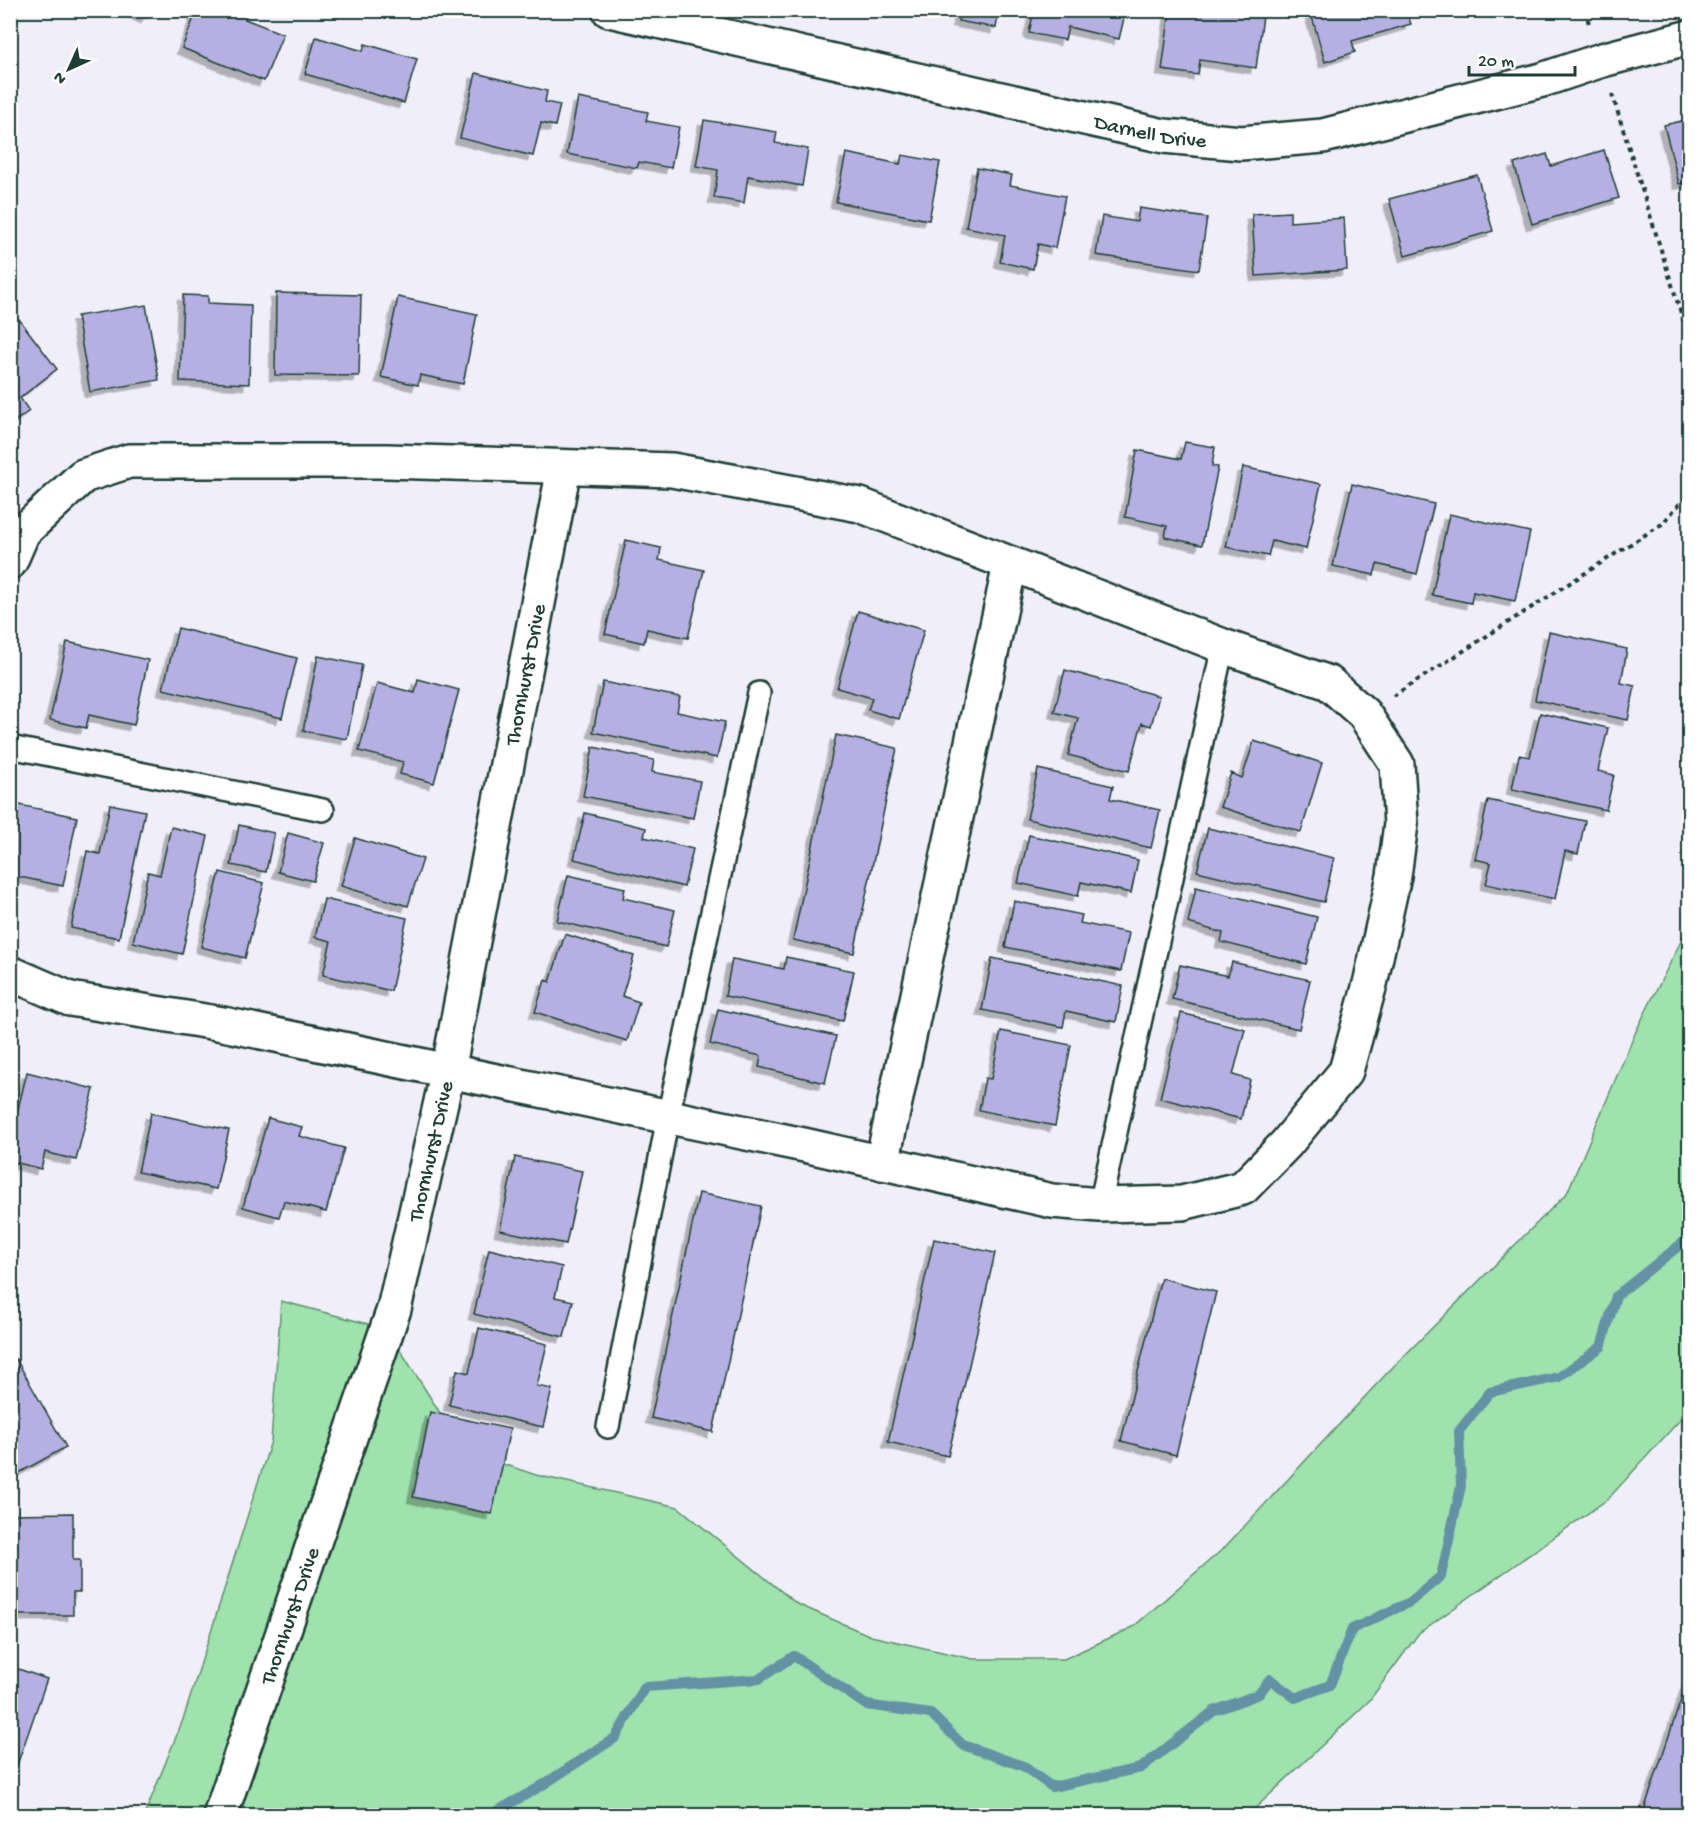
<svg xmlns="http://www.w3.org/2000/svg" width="1700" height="1826" font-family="'Gochi Hand',sans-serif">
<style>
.green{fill:#9fe2ad;stroke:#5f9070;stroke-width:1.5}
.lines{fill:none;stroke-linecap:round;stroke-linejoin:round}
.stream{stroke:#6292a4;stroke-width:10}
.building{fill:#b5b0e1;stroke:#1f3d34;stroke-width:1.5;filter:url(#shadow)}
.service-casing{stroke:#1f3d34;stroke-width:26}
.minor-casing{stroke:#1f3d34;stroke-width:38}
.path{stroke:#1f3d34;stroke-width:4;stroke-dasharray:4.5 4.5;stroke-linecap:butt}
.service{stroke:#fff;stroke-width:21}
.minor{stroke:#fff;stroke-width:33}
.labels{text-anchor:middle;stroke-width:4.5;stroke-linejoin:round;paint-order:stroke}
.street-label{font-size:21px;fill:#1f3d34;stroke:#fff}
</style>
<defs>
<filter id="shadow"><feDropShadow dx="-5.5" dy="5.5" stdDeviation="0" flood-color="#0004"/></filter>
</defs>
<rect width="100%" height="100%" fill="#f0eff9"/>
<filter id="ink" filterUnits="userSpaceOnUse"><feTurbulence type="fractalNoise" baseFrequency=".0167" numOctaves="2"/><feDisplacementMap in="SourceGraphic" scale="12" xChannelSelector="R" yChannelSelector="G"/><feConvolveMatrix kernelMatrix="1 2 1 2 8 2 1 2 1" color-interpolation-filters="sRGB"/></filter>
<g filter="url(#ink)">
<path class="green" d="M1689 925V1410L1608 1499 1419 1633 1369 1701 1248 1815 144 1816 184 1717 271 1441 281 1301 387 1329 464 1451 536 1475 678 1507 797 1604 871 1636 973 1659H1064L1133 1627 1224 1548 1388 1372 1567 1193 1637 1029Z"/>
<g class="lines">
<path class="stream" d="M488 1816 538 1788 615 1738 645 1687 759 1679 794 1656 866 1705 931 1714 963 1745 1023 1766 1052 1787 1141 1768 1214 1711 1259 1694 1270 1679 1295 1698 1330 1685 1352 1629 1410 1602 1441 1576 1461 1486 1459 1431 1490 1392 1559 1377 1601 1347 1616 1296 1690 1237"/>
</g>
<path class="building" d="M130 10H150L146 18Z
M197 10H247L245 19 283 34 264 81 182 48Z
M960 10H999L996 28 958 21Z
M1034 10H1126L1119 39 1068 27 1065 40 1029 33Z
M1198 10H1225L1263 16 1256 68 1200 60 1198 75 1162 70 1170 11 1197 15Z
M1310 10H1406L1411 24 1352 41 1355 52 1325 62Z
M316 37 363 51 365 44 417 59 404 103 305 74Z
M476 73 547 91 545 102 560 105 555 126 541 123 533 156 460 138Z
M578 98 648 112 646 121 679 127 671 168 639 162 637 168 567 154Z
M1690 119V182L1679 184 1664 125Z
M704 120 777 132 775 143 808 149 802 186 748 176 744 203 714 198 718 170 696 166Z
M1604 150 1619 198 1532 224 1514 164 1547 154 1551 166Z
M846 153 900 164 902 155 940 162 929 220 836 202Z
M977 168 1012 175 1010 185 1065 196 1055 248 1038 244 1033 269 1000 262 1005 235 966 227Z
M1477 175 1493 231 1405 256 1389 199Z
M1139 208 1207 218 1199 270 1096 255 1102 216 1137 222Z
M1290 212V222L1344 218 1347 270 1256 276 1252 214Z
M276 293 361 295 359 376 275 375Z
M183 295 208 296V303L251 305 249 384 180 381Z
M398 297 477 314 463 384 420 375 418 385 381 377Z
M146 305 159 380 90 392 77 316Z
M19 319 57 369 20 398 29 411 10 425V326Z
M1185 442 1215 447 1212 466 1218 467 1202 545 1165 537 1167 526 1125 517 1137 450 1181 459Z
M1243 467 1321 484 1306 549 1272 541 1268 556 1226 547Z
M1352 484 1434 504 1417 574 1377 564 1374 575 1333 566Z
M1449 514 1530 532 1515 601 1473 592 1471 603 1432 595Z
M626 540 661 548 659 560 704 570 688 638 647 629 644 643 605 634Z
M858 611 924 630 899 719 868 710 872 698 837 688Z
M178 628 297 658 282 718 163 689Z
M1549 632 1627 649 1621 683 1635 686 1628 720 1535 700Z
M67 642 148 660 134 725 89 715 86 728 50 720Z
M318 656 362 665 347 739 303 731Z
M1065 670 1159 696 1151 726 1142 723 1129 771 1068 755 1078 718 1054 712Z
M418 679 459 690 434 783 400 774 403 762 359 751 377 683 415 693Z
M603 682 680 697 677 712 725 722 717 758 593 732Z
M1540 713 1608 728 1598 771 1614 775 1606 810 1512 789 1519 755 1530 757Z
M836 735 897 748 854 953 793 940Z
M1254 741 1322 763 1301 832 1220 807 1231 773 1242 778Z
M593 747 654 760 652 772 700 781 693 818 583 796Z
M1038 769 1113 786 1110 799 1160 810 1151 848 1027 819Z
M1488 800 1585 821 1578 854 1565 851 1555 899 1486 884 1491 863 1475 859Z
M10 803 77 817 63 886 10 875Z
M110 804 145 811 119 938 71 928 87 851 100 854Z
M585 813 646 828 644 837 693 849 684 887 574 859Z
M239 825 274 833 266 872 231 865Z
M171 827 208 836 182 954 133 942 148 872 160 875Z
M1208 828 1334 858 1324 902 1197 871Z
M288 833 324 843 313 881 278 872Z
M1029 835 1138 860 1131 893 1081 882 1078 896 1018 883Z
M355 838 423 859 408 906 341 886Z
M220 872 264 883 245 958 201 947Z
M568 875 625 888 623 898 675 910 666 947 557 921Z
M1196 887 1317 917 1306 964 1221 942 1223 933 1188 923Z
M324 899 407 918 391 991 323 975 331 941 315 937Z
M1014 901 1082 915 1080 923 1129 933 1121 971 1005 947Z
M565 934 634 956 622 996 639 1002 627 1041 535 1012 545 980 550 982Z
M786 957 854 971 843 1021 725 996 732 959 784 969Z
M992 958 1123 986 1116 1022 1066 1011 1063 1027 982 1010Z
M1232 962 1310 980 1299 1029 1172 999 1180 965 1228 976Z
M718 1009 836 1036 825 1083 759 1067 761 1056 710 1044Z
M1181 1013 1245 1029 1233 1075 1250 1080 1241 1119 1160 1098Z
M1001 1031 1071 1045 1055 1126 979 1110 985 1078 991 1079Z
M27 1072 94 1089 76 1160 45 1152 41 1169 10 1161V1142Z
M151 1113 229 1130 216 1189 138 1172Z
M268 1118 302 1127 299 1136 344 1148 326 1212 284 1201 279 1217 243 1207Z
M515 1157 582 1171 566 1244 500 1230Z
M699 1193 761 1206 713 1432 651 1418Z
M934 1239 995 1253 948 1456 888 1442Z
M489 1249 562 1267 555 1297 573 1301 564 1337 474 1314Z
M1161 1278 1216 1292 1176 1455 1121 1441Z
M479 1328 547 1344 537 1386 552 1389 543 1427 449 1405 457 1370 469 1373Z
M16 1359 66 1447 19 1473 10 1458V1362Z
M430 1412 510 1429 492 1514 413 1497Z
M73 1513V1560H80V1592H73V1615H10L13 1514Z
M10 1666 47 1679 15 1771 10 1770Z
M1690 1673V1816H1642Z"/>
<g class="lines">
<defs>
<path id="service" d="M10 747 323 810
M1100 1205 1223 646
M608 1427 668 1117 759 693"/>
<g id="minor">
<path id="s1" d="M609 10 1164 136 1241 143 1323 136 1542 80 1602 60 1690 37"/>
<path d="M10 562 23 532 83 476 129 461H387L672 470 860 505 1223 646 1329 683 1364 714 1397 764 1401 824 1394 876 1370 984 1346 1071 1286 1144 1243 1188 1182 1203 1100 1205 1052 1201 804 1145 223 1024 70 999 10 973"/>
<path d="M882 1163 1010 565"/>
<path id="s2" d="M220 1816 394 1309 448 1071 564 468"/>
</g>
</defs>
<use href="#service" class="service-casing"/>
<use href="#minor" class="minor-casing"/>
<path class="path" d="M1585 10 1590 27
M1612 94 1690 342
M1393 696 1662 524 1690 492"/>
<use href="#service" class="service"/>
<use href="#minor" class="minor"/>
</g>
</g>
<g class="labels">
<g class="street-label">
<text dy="7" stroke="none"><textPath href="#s1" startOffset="555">Darnell Drive</textPath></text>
<text dy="7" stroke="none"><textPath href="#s2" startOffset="1184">Thornhurst Drive</textPath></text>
<text dy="7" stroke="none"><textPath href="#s2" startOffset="698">Thornhurst Drive</textPath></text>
<text dy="7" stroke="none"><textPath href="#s2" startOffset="212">Thornhurst Drive</textPath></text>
</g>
</g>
<rect width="1700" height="1826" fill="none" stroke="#fff" stroke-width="36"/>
<rect x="18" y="18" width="1664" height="1790" fill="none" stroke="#1f3d34" stroke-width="2" filter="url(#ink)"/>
<g transform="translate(69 69) rotate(225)" stroke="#ffffff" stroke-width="4.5" paint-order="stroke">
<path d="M0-4.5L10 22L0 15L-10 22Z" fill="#1f3d34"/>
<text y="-9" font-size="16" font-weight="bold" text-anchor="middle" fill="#1f3d34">N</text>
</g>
<path d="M1469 66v9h106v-9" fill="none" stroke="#1f3d34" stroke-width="3"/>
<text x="1478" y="66" font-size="18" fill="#1f3d34" stroke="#ffffff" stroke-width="4.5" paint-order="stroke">20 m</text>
</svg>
